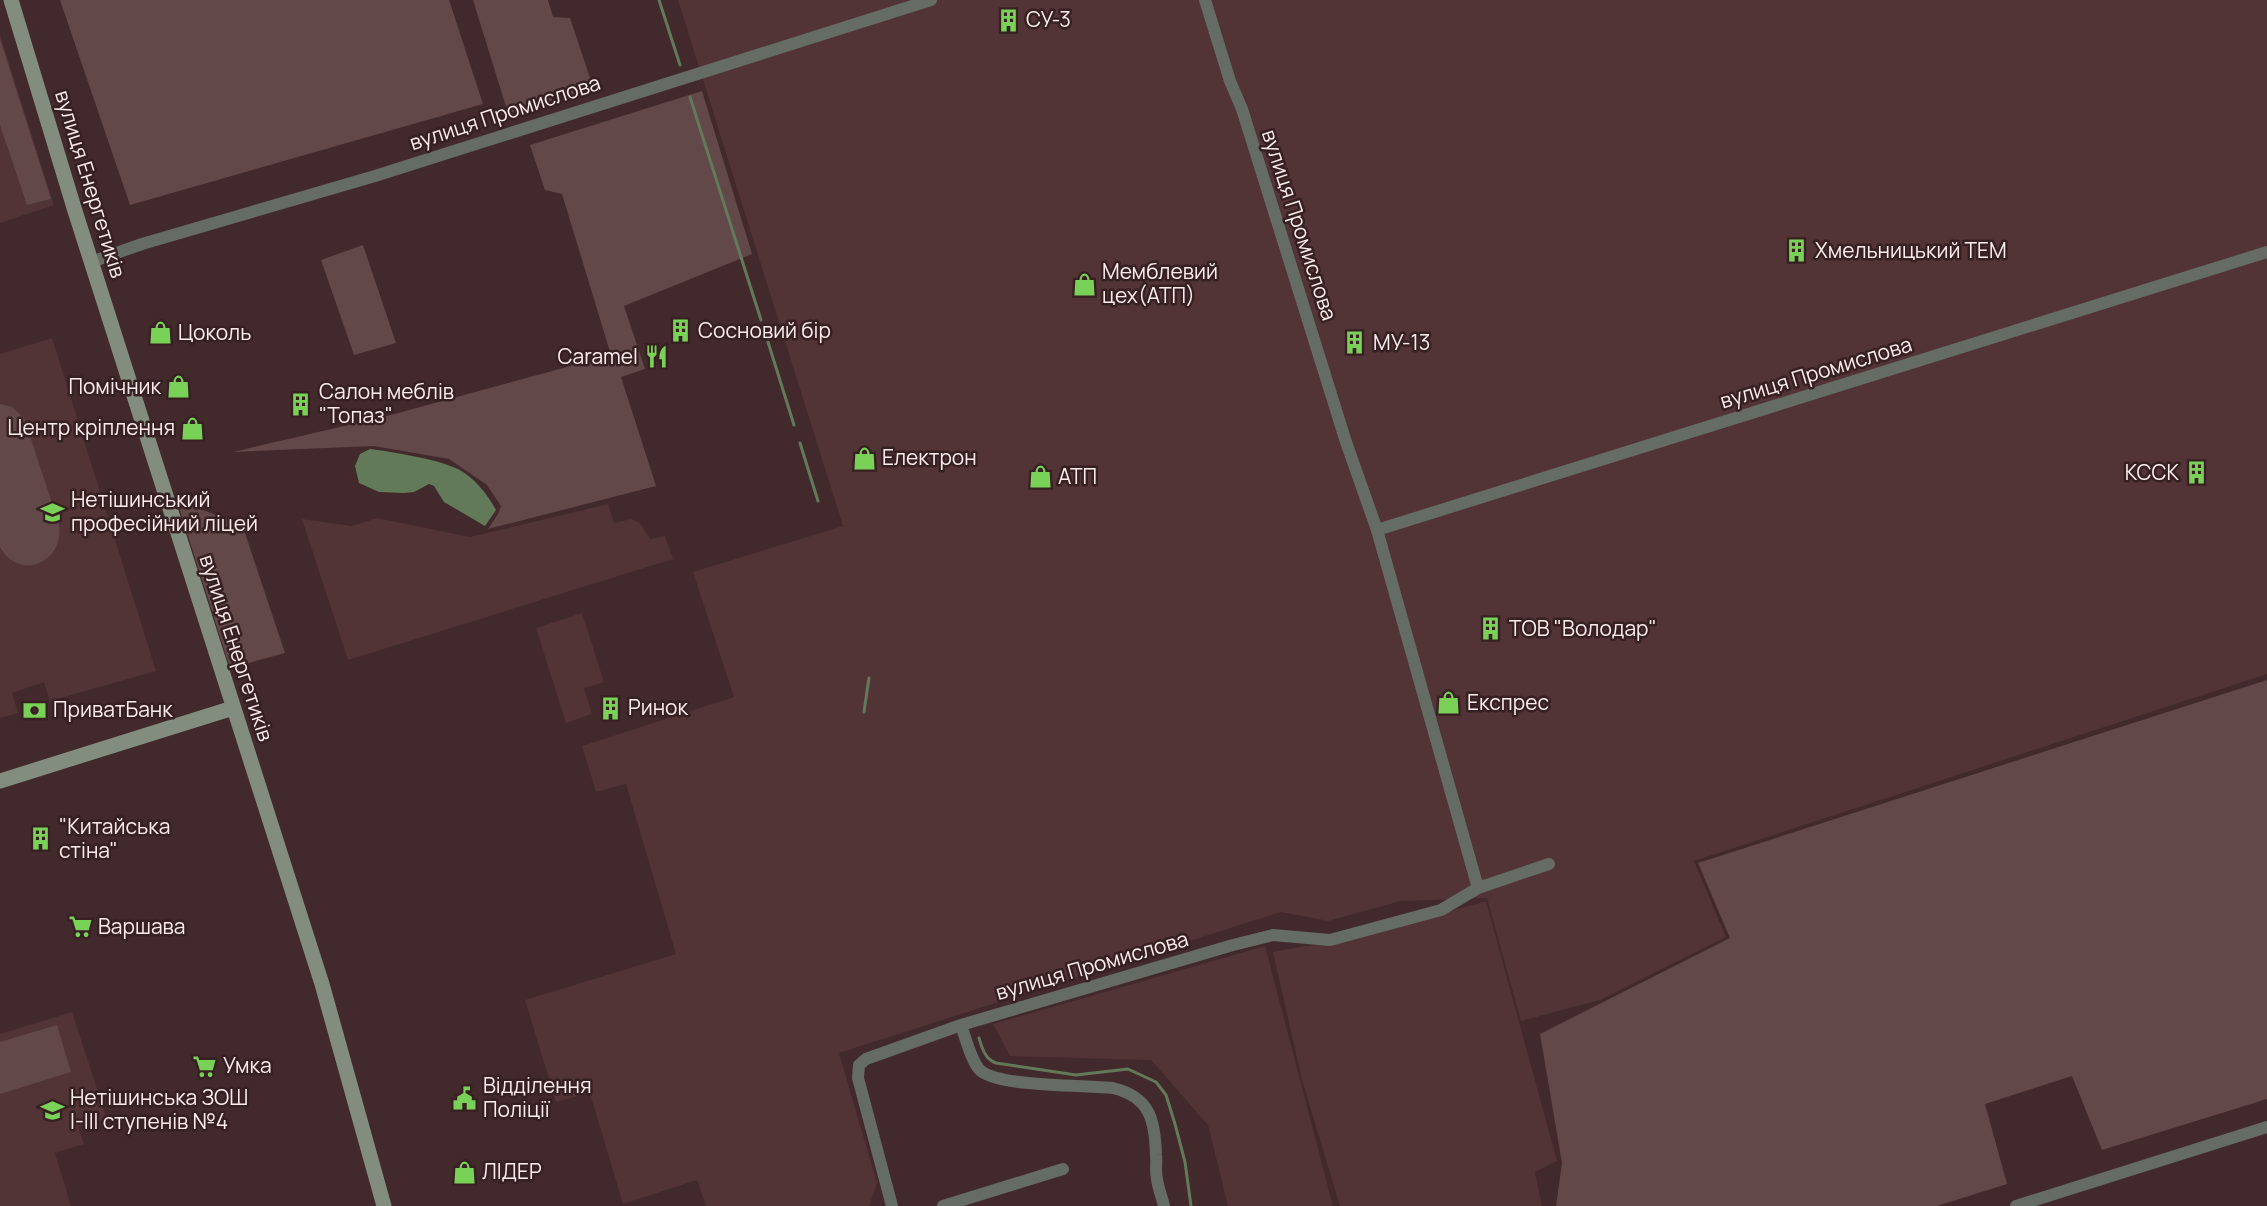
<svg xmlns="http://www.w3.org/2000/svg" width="2267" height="1206" font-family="Manrope,sans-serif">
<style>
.built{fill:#523336}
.green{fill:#634849}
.water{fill:#62795a}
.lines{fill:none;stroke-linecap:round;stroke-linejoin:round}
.stream{stroke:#62795a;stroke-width:3}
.street{stroke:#656c63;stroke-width:12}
.secondary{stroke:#828d7f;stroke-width:15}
.labels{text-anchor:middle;stroke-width:5;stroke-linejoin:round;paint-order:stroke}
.poi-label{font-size:21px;fill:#fbebeb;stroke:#372021;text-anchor:start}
.street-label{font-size:21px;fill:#fbebeb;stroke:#372021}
</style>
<rect width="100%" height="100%" fill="#42292b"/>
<path class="built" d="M678 0H2267V674L1694 861 1726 937 1600 1000 1521 1021 1487 898 1401 901 1328 921 1281 912 839 1053 877 1183 869 1206H706L697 1180 623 1204 590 1093 556 1102 525 1000 676 954 626 784 596 792 582 746 734 697 693 572 843 526Z
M0 35 54 205 0 223Z
M52 338 156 671 50 701 44 682 12 693 18 713 0 718V354Z
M608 504 614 523 631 519 640 523 650 539 665 536 673 559 348 660 302 519 352 526 377 518 470 537Z
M582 613 604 682 584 688 592 714 566 723 536 628Z
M1486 901 1557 1161 1535 1172 1542 1206H1340L1302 1080 1273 952 1304 946 1338 943Z
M1265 946 1333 1206H1228L1208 1125 1151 1060 1010 1056 993 1024Z
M72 1012 107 1119 78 1127 84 1144 55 1153 71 1206H0V1034Z"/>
<path class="green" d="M60 0H449L483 104 130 205Z
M473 0H548L553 17 570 18 590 78 589 90 508 113Z
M0 39 51 199 27 205 0 125Z
M702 91 752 254 624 306 645 369 621 377 656 486 488 529 498 514 501 506 487 485 449 459 374 446 233 452 387 416 611 355 562 194 545 190 530 145Z
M363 245 396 343 354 355 321 260Z
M0 404 12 407 24 418 59 524C65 563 19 582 0 547Z
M177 501 242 524 285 653 230 668Z
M2267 680V1099L2102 1150 2072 1076 1985 1104 2007 1184 1937 1206H1556L1562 1163 1540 1034 1730 938 1698 863Z
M57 1025 71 1072 0 1094V1042Z"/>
<path class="water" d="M370 449C393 452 437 459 458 469 474 477 488 495 496 510L485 526 444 502 434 486 429 484 414 492 404 493 379 492 359 483 355 466 360 454Z"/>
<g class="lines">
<path class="stream" d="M659 0 680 65
M690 97 761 320
M768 342 794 425
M800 443 818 501
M864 712 869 678
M979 1038C982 1048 985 1059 996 1063L1076 1075 1128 1069 1156 1082 1166 1095 1175 1124 1185 1162 1191 1206"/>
<path class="street" d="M1205 0 1230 81 1242 109 1346 442 1377 530
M91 262 142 244 375 176 931 0
M1478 888 1377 530 2267 252
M961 1025C965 1036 972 1064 981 1071 1001 1087 1084 1085 1113 1088 1150 1097 1155 1120 1156 1155 1157 1163 1155 1171 1157 1179 1158 1188 1162 1197 1164 1206
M892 1206 858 1078 859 1065 866 1059 961 1025 1233 945 1273 935 1330 940 1441 910 1478 888 1549 864
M943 1206 1063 1169
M2016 1206 2267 1127"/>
<path class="secondary" d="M11 0 75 211 322 984 384 1206
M0 781 233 708"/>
</g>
<defs>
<symbol id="building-bare" viewBox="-9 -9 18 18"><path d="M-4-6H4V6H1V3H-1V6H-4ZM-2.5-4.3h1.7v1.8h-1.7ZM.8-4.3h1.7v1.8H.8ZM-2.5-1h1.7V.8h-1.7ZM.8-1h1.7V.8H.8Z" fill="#79d157" stroke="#372021" stroke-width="2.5" paint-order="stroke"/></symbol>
<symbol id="shop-bare" viewBox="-9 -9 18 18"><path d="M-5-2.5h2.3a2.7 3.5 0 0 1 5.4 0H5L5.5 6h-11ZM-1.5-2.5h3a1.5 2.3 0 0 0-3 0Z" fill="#79d157" stroke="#372021" stroke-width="2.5" paint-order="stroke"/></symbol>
<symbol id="restaurant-bare" viewBox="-9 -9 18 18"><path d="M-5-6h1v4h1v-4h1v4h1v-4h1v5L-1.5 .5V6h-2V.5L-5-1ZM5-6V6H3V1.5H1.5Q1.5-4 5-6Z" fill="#79d157" stroke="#372021" stroke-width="2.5" paint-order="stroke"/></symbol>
<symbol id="university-bare" viewBox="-9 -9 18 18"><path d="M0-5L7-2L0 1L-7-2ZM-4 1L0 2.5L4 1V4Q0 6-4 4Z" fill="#79d157" stroke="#372021" stroke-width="2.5" paint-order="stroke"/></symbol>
<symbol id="bank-bare" viewBox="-9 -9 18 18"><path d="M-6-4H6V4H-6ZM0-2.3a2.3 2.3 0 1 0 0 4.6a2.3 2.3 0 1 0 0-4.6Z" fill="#79d157" stroke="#372021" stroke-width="2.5" paint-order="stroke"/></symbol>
<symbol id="supermarket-bare" viewBox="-9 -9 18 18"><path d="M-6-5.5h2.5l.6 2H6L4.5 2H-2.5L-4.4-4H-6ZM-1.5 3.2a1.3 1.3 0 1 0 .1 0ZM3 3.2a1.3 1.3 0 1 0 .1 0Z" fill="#79d157" stroke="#372021" stroke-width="2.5" paint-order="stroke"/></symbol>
<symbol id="civic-bare" viewBox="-9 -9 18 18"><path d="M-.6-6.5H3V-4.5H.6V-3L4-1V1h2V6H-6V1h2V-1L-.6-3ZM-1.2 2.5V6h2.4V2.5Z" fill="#79d157" stroke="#372021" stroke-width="2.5" paint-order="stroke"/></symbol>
<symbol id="school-bare" viewBox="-9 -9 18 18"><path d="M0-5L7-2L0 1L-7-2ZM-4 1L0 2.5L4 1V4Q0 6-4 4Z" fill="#79d157" stroke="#372021" stroke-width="2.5" paint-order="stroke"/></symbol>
</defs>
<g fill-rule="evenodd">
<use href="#building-bare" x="992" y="4" width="33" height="33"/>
<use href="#building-bare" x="1780" y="234" width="33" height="33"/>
<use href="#shop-bare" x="1068" y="268" width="33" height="33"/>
<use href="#building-bare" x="664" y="314" width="33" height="33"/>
<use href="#shop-bare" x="144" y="316" width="33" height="33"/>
<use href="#building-bare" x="1338" y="326" width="33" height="33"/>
<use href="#restaurant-bare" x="640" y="340" width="33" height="33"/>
<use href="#shop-bare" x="162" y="370" width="33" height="33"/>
<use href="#building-bare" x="284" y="388" width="33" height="33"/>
<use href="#shop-bare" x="176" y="412" width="33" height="33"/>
<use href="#shop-bare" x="848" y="442" width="33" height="33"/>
<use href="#building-bare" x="2180" y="456" width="33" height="33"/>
<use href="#shop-bare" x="1024" y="460" width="33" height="33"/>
<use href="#university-bare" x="36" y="496" width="33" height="33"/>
<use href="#building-bare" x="1474" y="612" width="33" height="33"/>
<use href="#shop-bare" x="1432" y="686" width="33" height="33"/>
<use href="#building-bare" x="594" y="692" width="33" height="33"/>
<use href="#bank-bare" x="18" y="694" width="33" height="33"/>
<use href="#building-bare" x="24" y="822" width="33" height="33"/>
<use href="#supermarket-bare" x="64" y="910" width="33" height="33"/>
<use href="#supermarket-bare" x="188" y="1050" width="33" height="33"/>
<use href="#civic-bare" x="448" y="1082" width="33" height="33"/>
<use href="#school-bare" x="36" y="1094" width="33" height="33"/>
<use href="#shop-bare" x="448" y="1156" width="33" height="33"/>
</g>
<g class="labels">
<g class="poi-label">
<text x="1026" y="27">СУ-3</text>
<text x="1815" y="258">Хмельницький ТЕМ</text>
<text x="1102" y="279">Мемблевий<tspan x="1102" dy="24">цех(АТП)</tspan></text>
<text x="698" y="338">Сосновий бір</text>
<text x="178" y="340">Цоколь</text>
<text x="1373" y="350">МУ-13</text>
<text x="638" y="364" text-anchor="end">Caramel</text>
<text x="161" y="394" text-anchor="end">Помічник</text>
<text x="319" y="399">Салон меблів<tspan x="319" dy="24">"Топаз"</tspan></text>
<text x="175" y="435" text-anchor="end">Центр кріплення</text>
<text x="882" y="465">Електрон</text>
<text x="2179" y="480" text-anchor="end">КССК</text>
<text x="1058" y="484">АТП</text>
<text x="71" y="507">Нетішинський<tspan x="71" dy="24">професійний ліцей</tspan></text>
<text x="1509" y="636">ТОВ "Володар"</text>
<text x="1467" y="710">Експрес</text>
<text x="628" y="715">Ринок</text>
<text x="53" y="717">ПриватБанк</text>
<text x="59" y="834">"Китайська<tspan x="59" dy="24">стіна"</tspan></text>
<text x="98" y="934">Варшава</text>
<text x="223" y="1073">Умка</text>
<text x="483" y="1093">Відділення<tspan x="483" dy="24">Поліції</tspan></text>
<text x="70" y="1105">Нетішинська ЗОШ<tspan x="70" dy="24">І-ІІІ ступенів №4</tspan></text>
<text x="482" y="1179">ЛІДЕР</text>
</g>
<g class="street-label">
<text transform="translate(505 113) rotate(-18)" y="7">вулиця Промислова</text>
<text transform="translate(90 184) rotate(73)" y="7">вулиця Енергетиків</text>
<text transform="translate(1299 225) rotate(72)" y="7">вулиця Промислова</text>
<text transform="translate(1816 373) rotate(-17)" y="7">вулиця Промислова</text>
<text transform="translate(236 648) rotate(72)" y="7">вулиця Енергетиків</text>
<text transform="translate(1092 966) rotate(-16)" y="7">вулиця Промислова</text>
</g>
</g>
</svg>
